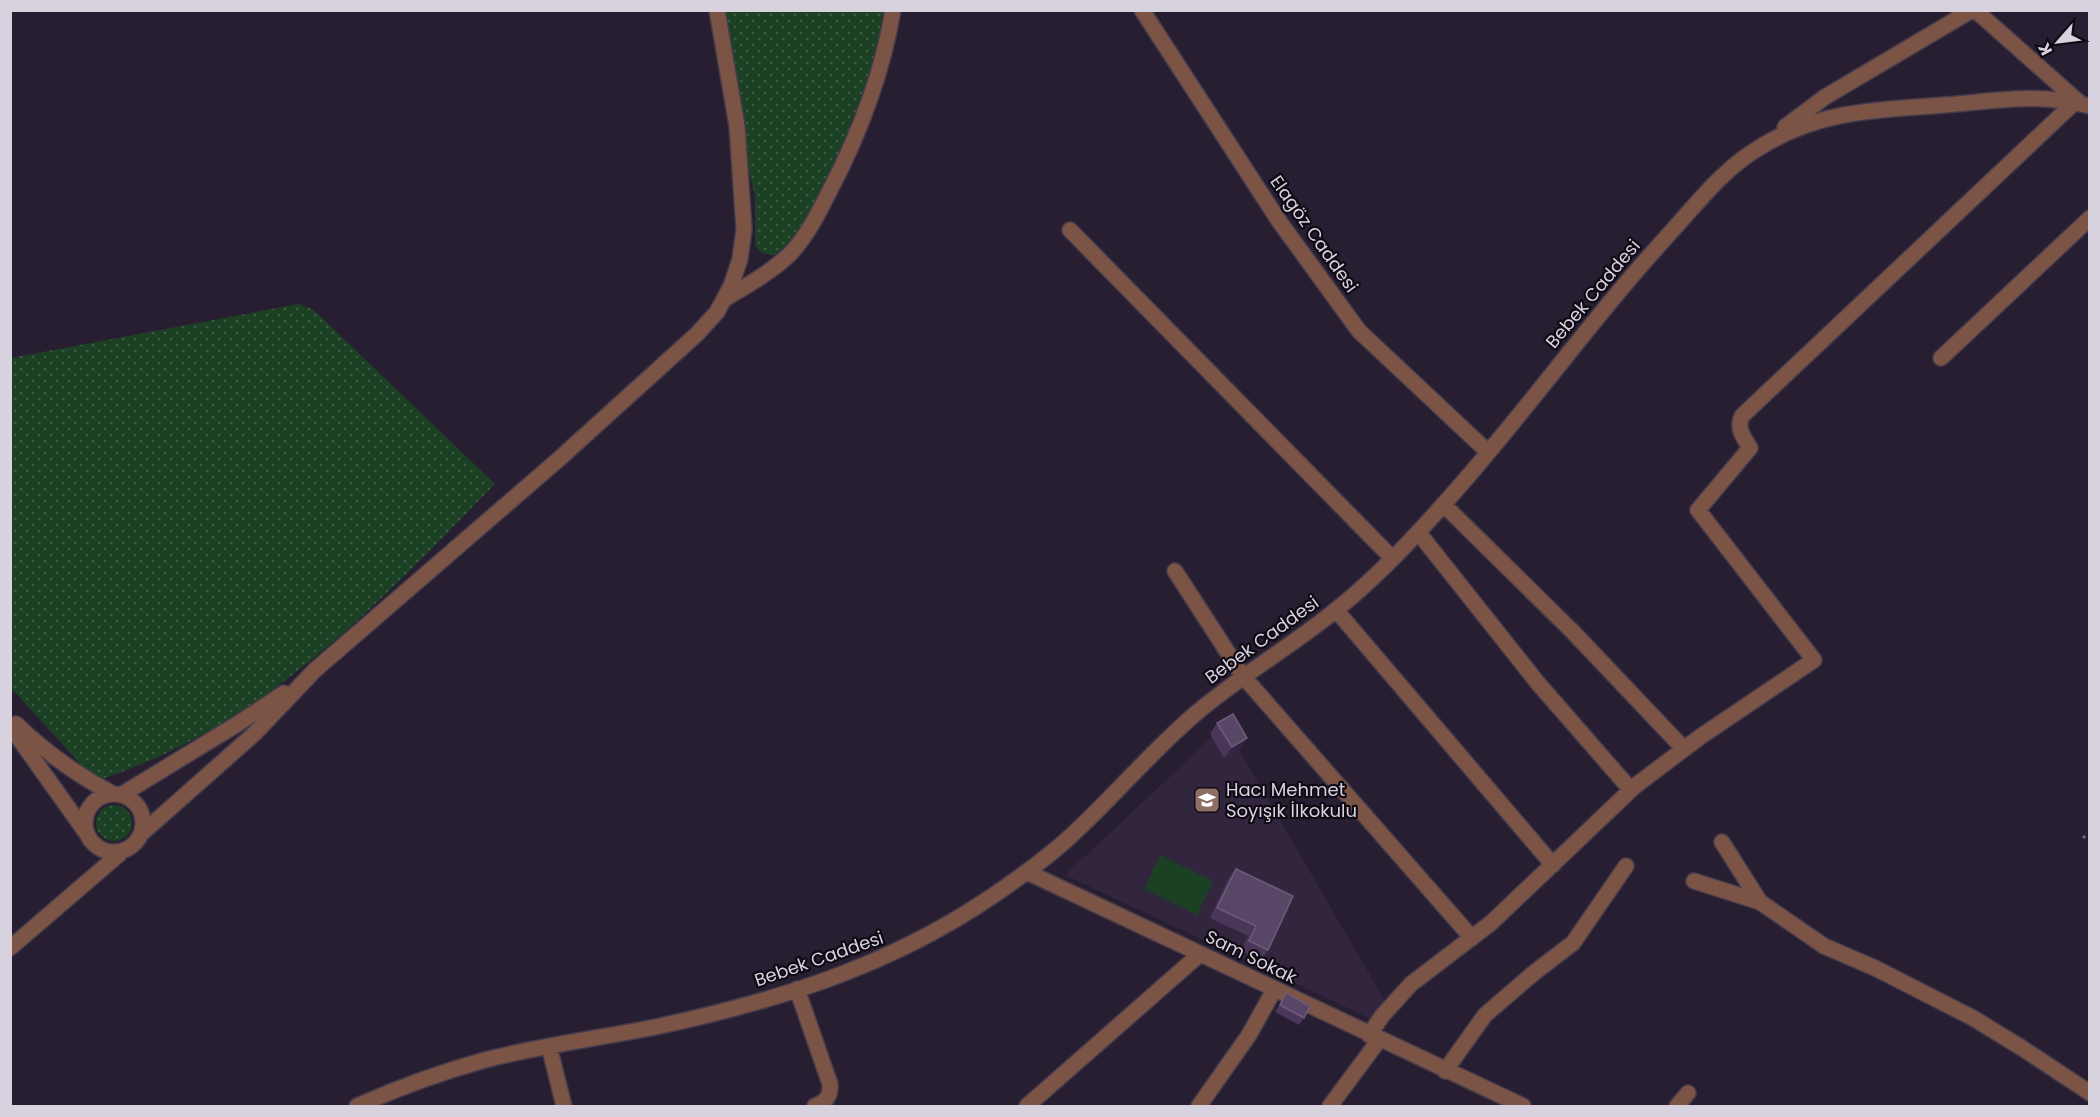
<svg xmlns="http://www.w3.org/2000/svg" width="2100" height="1117" font-family="Poppins,sans-serif">
<style>
.built{fill:#32253e}
.grass{fill:url(#grass-dots)}
.park{fill:#1c4024}
.lines{fill:none;stroke-linecap:round;stroke-linejoin:round}
.minor-casing{stroke:#443b4d;stroke-width:18}
.path{stroke:#6d6475;stroke-width:3;stroke-dasharray:3 4.5;stroke-linecap:butt}
.minor{stroke:#7b5445;stroke-width:15}
.wall{fill:#493659}
.shaded-wall{fill:#352543}
.building{fill:#584667;stroke:#6c5c7a;stroke-width:1.5}
.labels{text-anchor:middle;stroke-width:4.5;stroke-linejoin:round;paint-order:stroke}
.street-label{font-size:18px;fill:#d8d1de;stroke:#0f0a13}
.poi-label{font-size:18px;fill:#d8d1de;stroke:#0f0a13;text-anchor:start}
</style>
<defs>
<pattern id="grass-dots" width="8" height="8" patternUnits="userSpaceOnUse" patternTransform="scale(1.5)"><rect width="8" height="8" fill="#1c4024"/><path d="M2 2h.1M6 6h.1" fill="none" stroke="#3c5b43" stroke-width="1.8" stroke-linecap="round"/></pattern>
</defs>
<rect width="100%" height="100%" fill="#281e31"/>
<path class="built" d="M1225 725 1385 1001 1373 1020 1065 875Z"/>
<path class="grass" d="M710 11H887C874 64 822 230 774 255L761 253 755 245V196Z
M298 304 312 309 318 314 495 484C375 607 265 726 96 781L11 688V358Z
M96 823a18 18 0 1 1 36 0a18 18 0 1 1-36 0Z"/>
<path class="park" d="M1160 855 1213 881 1197 915 1144 889Z"/>
<g class="lines">
<defs>
<path id="minor" d="M1142 10 1279 221 1359 331 1488 452
M1975 10 2081 104
M1785 127 1825 97 1972 10
M1070 230 1392 558
M726 298C748 285 771 272 790 254 807 236 818 214 829 192 859 135 882 75 893 10
M1941 358 2090 218
M1444 505 1573 632 1684 749
M1418 532 1537 682 1631 790
M1175 571 1243 676 1472 938
M1336 610 1553 865
M16 724C45 752 77 775 113 794
M10 726 87 834
M85 823a29 29 0 1 1 58 0a29 29 0 1 1-58 0Z
M121 795 239 723 284 693
M141 834 254 734 315 670 559 459 697 334 717 312 731 286 740 259 744 229 737 126 717 10
M1722 842 1760 902
M1027 872 1523 1106
M1694 881 1760 902 1824 946 1875 968 1973 1018 2022 1048 2090 1093
M10 948 124 850
M797 989 830 1084C831 1096 826 1102 815 1106
M1369 1035 1382 1016 1411 984 1491 923 1635 786 1700 737 1814 660 1698 510 1750 448C1744 438 1736 428 1742 416L2075 102
M549 1046 564 1106
M1445 1071 1485 1015 1535 972 1573 943 1626 866
M357 1106C398 1088 441 1072 485 1060 543 1045 602 1038 660 1026 780 1000 889 966 991 897 1019 878 1049 857 1074 833 1115 795 1151 752 1194 715 1239 676 1291 647 1337 609 1375 579 1410 542 1442 506 1522 418 1590 320 1671 232 1699 201 1725 167 1762 146 1821 110 1877 110 1944 105 1997 101 2036 92 2090 106
M1027 1106 1200 954
M1199 1106 1249 1035 1274 990
M1330 1106 1379 1040
M1677 1106 1688 1093"/>
</defs>
<use href="#minor" class="minor-casing"/>
<path class="path" d="M2083 836 2090 842"/>
<use href="#minor" class="minor"/>
</g>
<path class="wall" d="M1217 723 1240 748 1224 758 1210 734Z
M1236 869 1268 950 1261 961 1241 951 1248 936 1210 918 1228 879Z
M1286 993 1304 1018 1299 1025 1275 1012Z"/>
<path class="shaded-wall" d="M1247 738 1240 748 1224 758 1232 747Z"/>
<path class="building" d="M1233 714 1247 738 1232 747 1217 723Z
M1236 869 1293 896 1268 950 1249 941 1256 926 1217 908Z
M1286 993 1310 1006 1304 1018 1280 1005Z"/>
<defs>
<symbol id="school-square" viewBox="-11 -11 22 22"><rect x="-9" y="-9" width="18" height="18" rx="4" fill="#8d6e63" stroke="#0f0a13"/><path d="M0-5L7-2L0 1L-7-2ZM-4 1L0 2.5L4 1V4Q0 6-4 4Z" fill="#fff"/></symbol>
</defs>
<g fill-rule="evenodd">
<use href="#school-square" x="1192" y="785" width="30" height="30"/>
</g>
<g class="labels">
<g class="street-label">
<text transform="translate(1314 234) rotate(55)" y="6">Elagöz Caddesi</text>
<text transform="translate(1593 294) rotate(-50)" y="6">Bebek Caddesi</text>
<text transform="translate(1262 640) rotate(-36)" y="6">Bebek Caddesi</text>
<text transform="translate(1251 957) rotate(26)" y="6">Sam Sokak</text>
<text transform="translate(819 959) rotate(-19)" y="6">Bebek Caddesi</text>
</g>
<g class="poi-label">
<text x="1226" y="796">Hacı Mehmet<tspan x="1226" dy="21">Soyışık İlkokulu</tspan></text>
</g>
</g>
<rect width="2100" height="1117" fill="none" stroke="#d8d1de" stroke-width="24"/>
<g transform="translate(2058 42) rotate(242)" stroke="#0f0a13" stroke-width="4.5" paint-order="stroke">
<path d="M0-4.5L10 22L0 15L-10 22Z" fill="#d8d1de"/>
<text y="-9" font-size="16" font-weight="bold" text-anchor="middle" fill="#d8d1de">K</text>
</g>
</svg>
